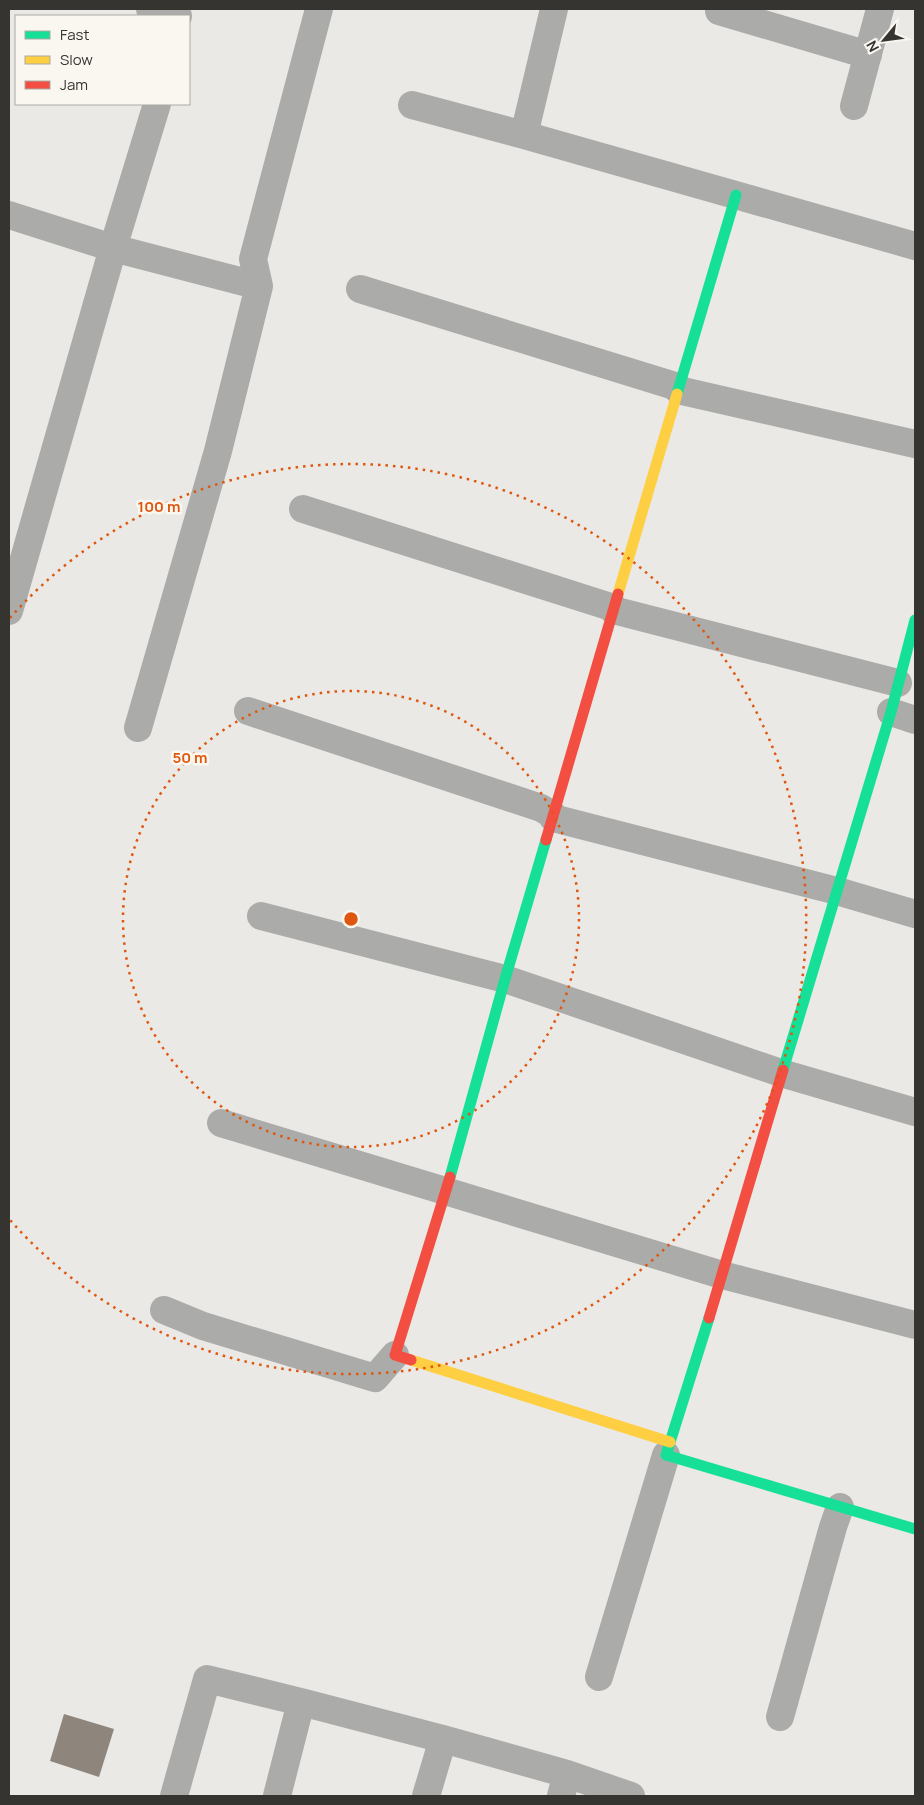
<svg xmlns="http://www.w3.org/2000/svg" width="924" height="1805" font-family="Manrope,sans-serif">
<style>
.building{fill:#8e867c}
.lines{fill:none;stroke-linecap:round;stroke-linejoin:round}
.street{stroke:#ababa9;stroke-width:28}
.fast{stroke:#16e098;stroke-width:11}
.slow{stroke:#ffcf43;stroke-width:11}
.jam{stroke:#f24e42;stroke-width:11}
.ring{fill:none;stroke:#df570e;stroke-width:2.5;stroke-dasharray:2.5 5}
.centre{fill:#df570e;stroke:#faf7f0;stroke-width:2.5}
.ring-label{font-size:15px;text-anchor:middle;font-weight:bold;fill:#df570e;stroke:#faf7f0;stroke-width:5;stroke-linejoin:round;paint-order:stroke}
</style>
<rect width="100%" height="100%" fill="#ebe9e5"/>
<path class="building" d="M64 1714 114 1729 99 1777 50 1761Z"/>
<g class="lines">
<path class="street" d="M150 9 178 16
M554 9 524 135 915 246
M719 11 868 55
M412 105 524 135
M854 106 880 9
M9 215 113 248 259 286
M360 289 678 387V390L915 444
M303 509 614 608 613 610 898 683
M9 611 113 248 157 104
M248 711 541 808 553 815V818L837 891 915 914
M891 712 915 720
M138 728 218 451 259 286 253 259 319 9
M261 916 505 979 781 1073 915 1112
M221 1123 722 1275 915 1325
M164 1310 203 1326 375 1378 395 1355
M599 1677 666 1455
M780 1717 833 1527 840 1507
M567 1774 631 1796
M174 1796 207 1679 301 1702
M277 1796 301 1702 443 1739 567 1774 561 1796
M426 1796 443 1739"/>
<path class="fast" d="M677 394 736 195
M783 1070 891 712 915 620
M450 1177 505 979 546 840
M709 1318 666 1455 915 1529"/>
<path class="slow" d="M618 594 677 394
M411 1360 670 1442"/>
<path class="jam" d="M546 840 618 594
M709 1318 783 1070
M411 1360 395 1355 450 1177"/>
</g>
<g class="ring">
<circle cx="351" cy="919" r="228"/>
<path d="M10 618A455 455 0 1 1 10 1220"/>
</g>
<circle cx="351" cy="919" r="8" class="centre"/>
<g class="ring-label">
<text x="159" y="512">100 m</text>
<text x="190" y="763">50 m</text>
</g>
<rect width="924" height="1805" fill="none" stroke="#353431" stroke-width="20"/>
<rect x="15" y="15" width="175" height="90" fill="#faf7f0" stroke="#aba9a4"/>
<rect x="25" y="31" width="25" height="8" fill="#16e098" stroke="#aba9a4"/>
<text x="60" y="40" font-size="15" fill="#353431">Fast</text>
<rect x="25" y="56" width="25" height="8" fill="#ffcf43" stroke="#aba9a4"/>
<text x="60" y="65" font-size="15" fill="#353431">Slow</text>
<rect x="25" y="81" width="25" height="8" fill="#f24e42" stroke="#aba9a4"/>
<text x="60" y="90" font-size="15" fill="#353431">Jam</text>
<g transform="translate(884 40) rotate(241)" stroke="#faf7f0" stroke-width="4" paint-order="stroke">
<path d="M0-4L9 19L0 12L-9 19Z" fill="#353431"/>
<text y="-8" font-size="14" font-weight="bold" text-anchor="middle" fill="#353431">N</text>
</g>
</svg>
